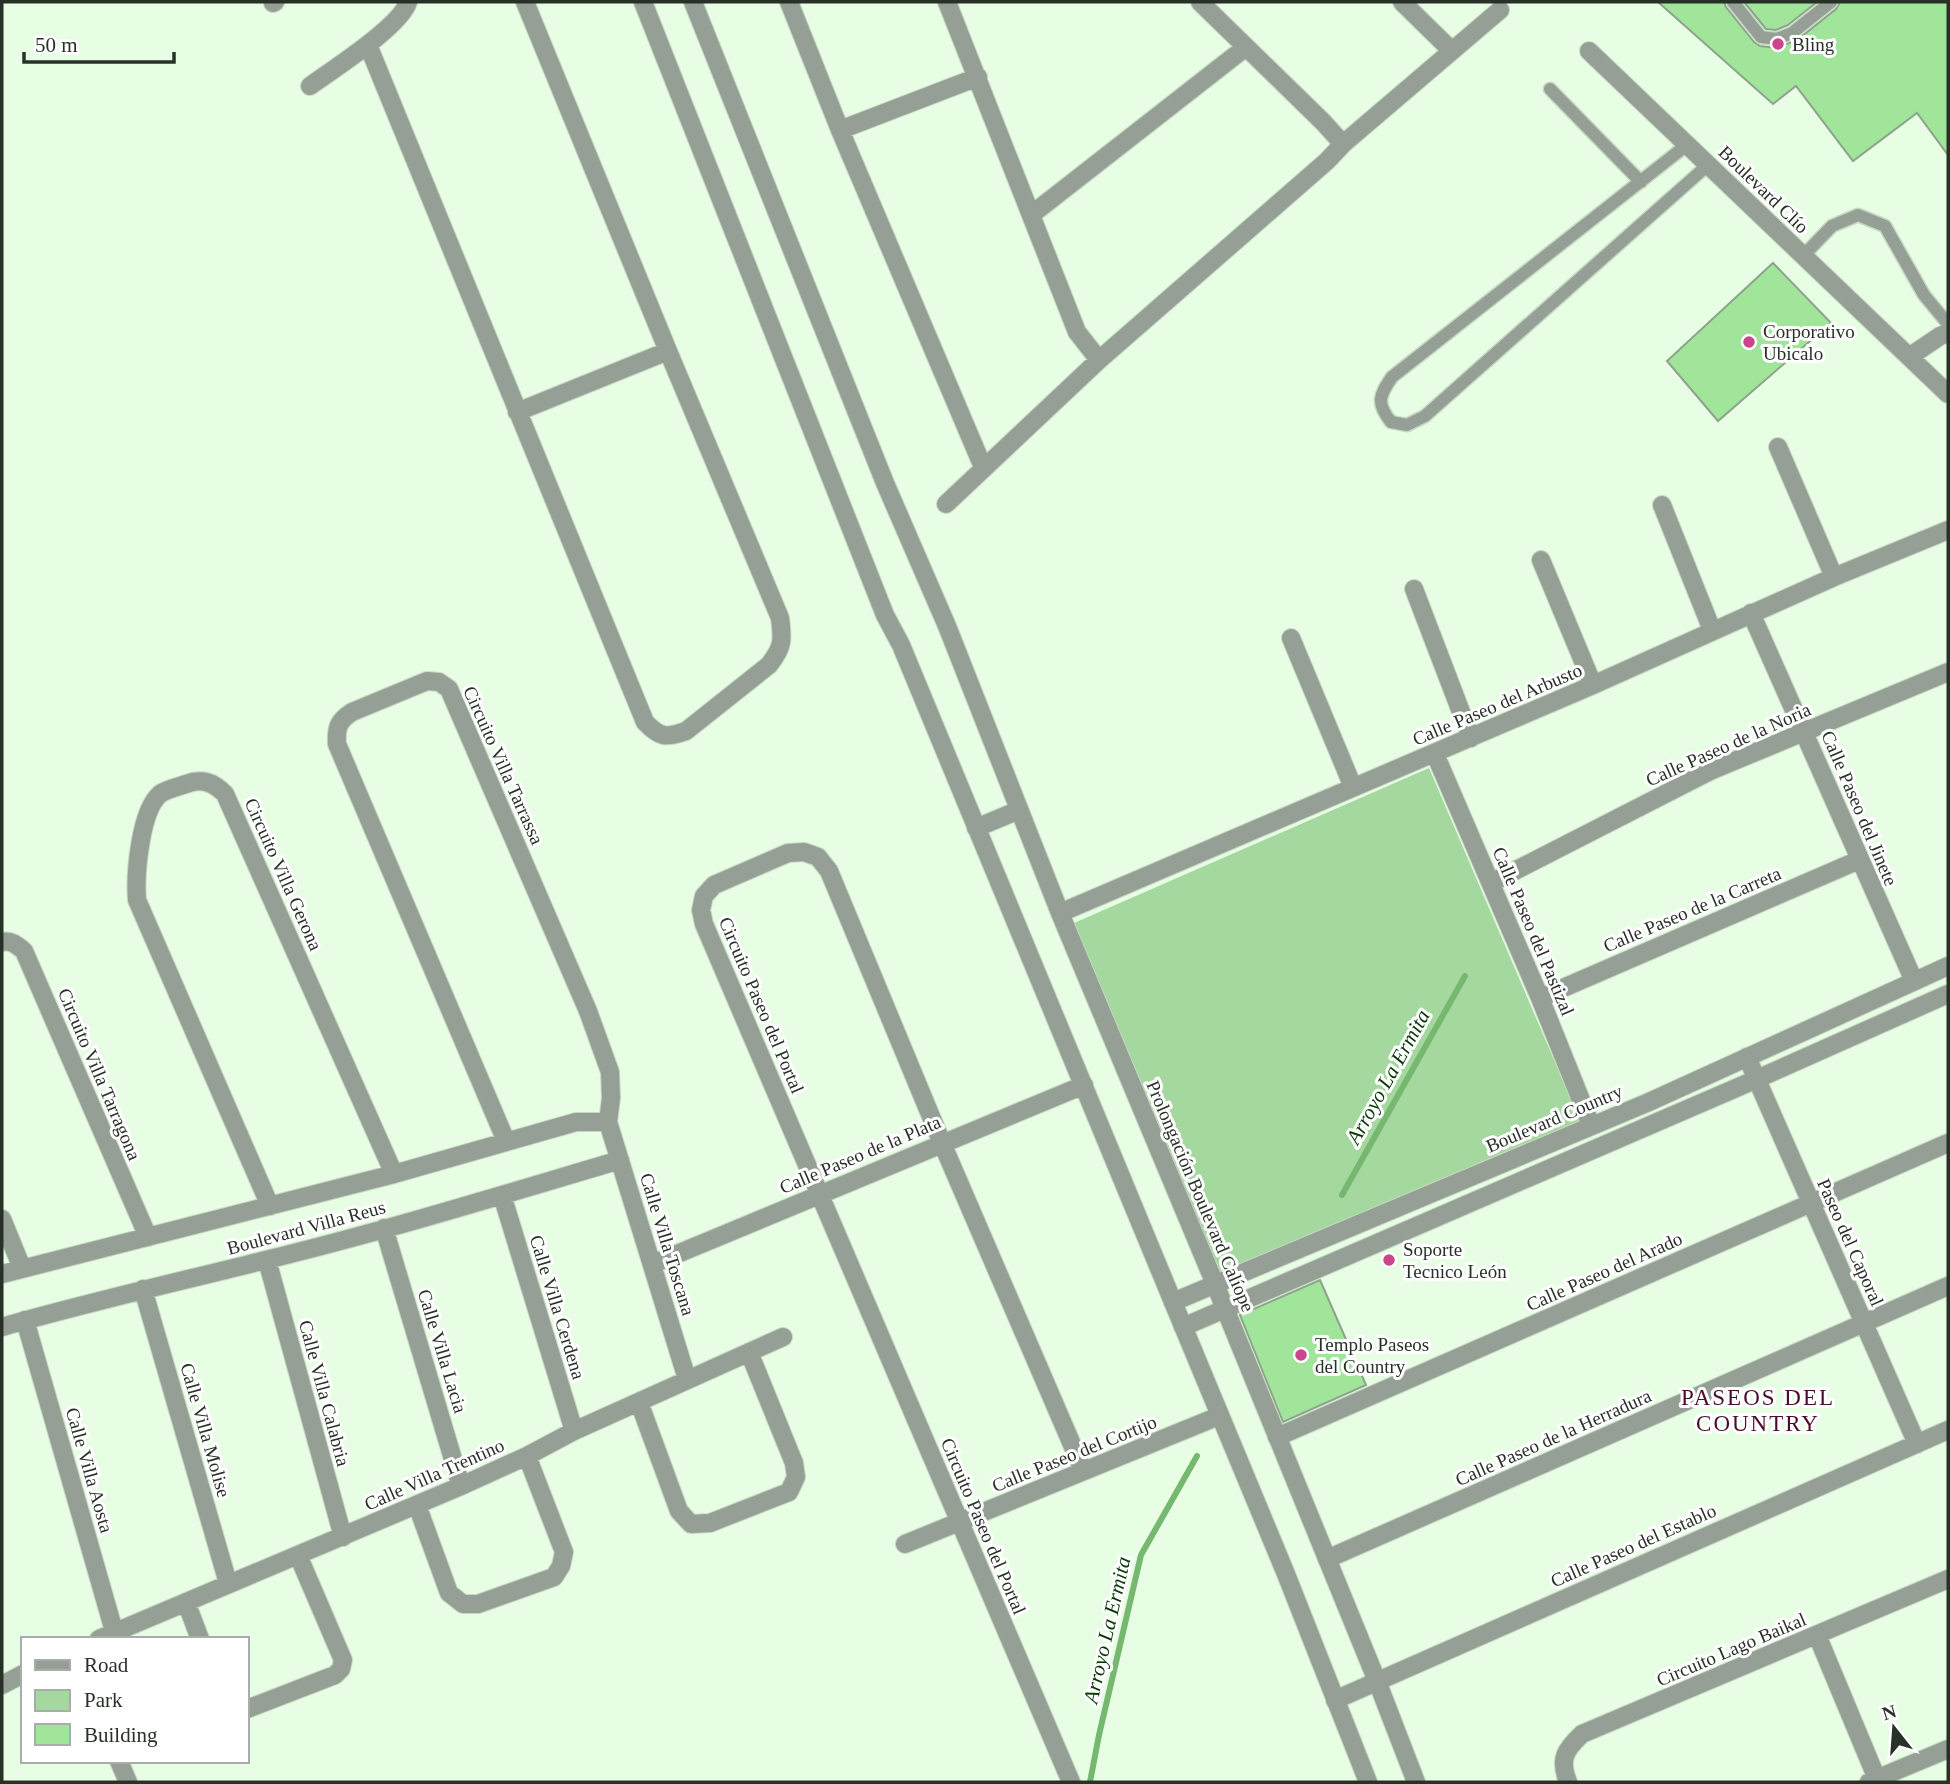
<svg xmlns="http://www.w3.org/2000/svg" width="1950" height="1784" font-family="'Times New Roman',serif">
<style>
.green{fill:#a5d89f}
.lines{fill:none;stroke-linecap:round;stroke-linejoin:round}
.stream{stroke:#76b870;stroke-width:6}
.building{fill:#a1e59b;stroke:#8ea38b;stroke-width:2}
.service-casing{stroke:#c5d8c2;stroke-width:15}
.minor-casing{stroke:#c5d8c2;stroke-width:20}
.tertiary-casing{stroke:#c5d8c2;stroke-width:20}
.service{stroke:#969f95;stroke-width:12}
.minor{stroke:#969f95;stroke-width:18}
.tertiary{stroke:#969f95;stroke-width:18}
.poi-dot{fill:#ca4589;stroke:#fff;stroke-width:2.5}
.labels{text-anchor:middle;stroke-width:6;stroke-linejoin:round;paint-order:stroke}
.poi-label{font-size:19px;fill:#283127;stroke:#fff;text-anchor:start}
.street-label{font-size:19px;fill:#283127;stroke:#fff}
.water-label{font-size:21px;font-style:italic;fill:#093807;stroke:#fff}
.quarter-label{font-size:23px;letter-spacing:2px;fill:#4b0b2e;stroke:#fff}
</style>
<rect width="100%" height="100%" fill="#e7fde4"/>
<path class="green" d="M1429 768 1581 1123 1219 1275 1074 923Z"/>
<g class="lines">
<path class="stream" d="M1342 1195 1465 976
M1090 1782 1099 1735 1141 1555 1197 1456"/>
</g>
<path class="building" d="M1658 2H1724L1726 7 1754 42 1760 46 1776 48 1797 40 1836 9 1840 2H1948V155L1917 113 1853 161 1796 86 1773 104Z
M1744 2H1817L1788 25 1776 30 1766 29Z
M1773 263 1831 323 1718 421 1667 361Z
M1320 1280 1366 1385 1283 1422 1240 1315Z"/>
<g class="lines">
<defs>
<path id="service" d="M1733 2 1761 37 1777 39 1792 33 1831 2
M1550 89 1641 182
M1688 144 1392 377C1379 396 1376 403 1391 422L1407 425 1425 416 1709 164
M1803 256 1832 226 1858 215 1885 226 1924 295 1948 324"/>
<path id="minor" d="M643 2 885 615 901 645 1173 1302
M693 2 885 483 947 626 1060 913 1215 1284
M789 2 840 130 983 467
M947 2 1077 332 1099 360
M1200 2 1323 122 1343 144
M1402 2 1452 51
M273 3 275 2
M368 45 645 722C660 738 666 738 686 731L769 665C783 647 783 641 780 618L668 351 525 2
M1589 51 1948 394
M310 86C332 70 401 26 408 2
M840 130 978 77
M1031 215 1246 47
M1909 357 1940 336 1948 333
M517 412 668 351
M1778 447 1834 577
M946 504 1099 360 1327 161 1343 144 1500 10
M1662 505 1712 630
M1541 560 1593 685
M1414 589 1471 738
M1751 613 1914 981
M1291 638 1353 787
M1435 754 1540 998 1591 1125
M976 828 1019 810
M1491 883 1710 771 1948 672
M1060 913 1593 685 1834 577 1948 530
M2 942C11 940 17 945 24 951L148 1237
M1540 998 1859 860
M1747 1057 1917 1444
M506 1141 337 744C336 728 338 721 352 712L427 681 439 682 449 689 588 1011 610 1072 611 1098 608 1122 687 1379
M502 1195 574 1431
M270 1206 137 900C135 875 140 811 160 794 167 789 178 787 186 784 202 778 213 782 225 794L394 1174
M2 1219 22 1268
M384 1228 461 1486
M267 1260 343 1537
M653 1264 1084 1085
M2 1274 394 1174 576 1122H608
M143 1289 228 1583
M25 1320 114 1631
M2 1327C89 1302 178 1282 266 1260 385 1231 502 1195 620 1160
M639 1402 679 1511 691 1524 710 1523 789 1492 796 1477 794 1463 749 1352
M1277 1437 1948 1143
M417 1505 449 1593 463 1604H478L554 1577 561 1566 564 1552 527 1456
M905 1544 1219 1416
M1327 1559 1948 1286
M186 1602 200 1639
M1817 1635 1877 1779
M99 1639 461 1486 527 1456 574 1431 783 1337
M2 1685 23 1674
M1335 1700 1948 1430
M247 1709 335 1675 341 1669 343 1660 298 1555
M119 1761 128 1782
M1071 1782 704 924 701 910 704 896 714 885 788 853 804 852 818 857 829 871 942 1143 1083 1470
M1568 1782C1559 1759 1565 1750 1582 1734L1948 1579
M1869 1782 1948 1749"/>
<path id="tertiary" d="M1215 1284 1377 1681 1416 1782
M1183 1327 1757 1079 1948 994
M1368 1782 1286 1574 1173 1302 1649 1102 1948 966"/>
</defs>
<use href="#service" class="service-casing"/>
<use href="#minor" class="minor-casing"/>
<use href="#tertiary" class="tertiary-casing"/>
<use href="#service" class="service"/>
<use href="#minor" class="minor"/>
<use href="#tertiary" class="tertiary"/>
</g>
<g class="poi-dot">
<circle cx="1778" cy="44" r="7"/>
<circle cx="1749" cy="342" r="7"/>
<circle cx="1389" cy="1260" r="7"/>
<circle cx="1301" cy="1355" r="7"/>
</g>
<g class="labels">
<g class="poi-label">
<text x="1792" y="51">Bling</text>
<text x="1763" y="338">Corporativo<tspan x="1763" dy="22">Ubicalo</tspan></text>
<text x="1403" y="1256">Soporte<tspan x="1403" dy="22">Tecnico León</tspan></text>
<text x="1315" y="1351">Templo Paseos<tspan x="1315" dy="22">del Country</tspan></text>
</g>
<g class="street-label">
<text transform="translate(1764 189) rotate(44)" y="7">Boulevard Clío</text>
<text transform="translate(1497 704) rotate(-23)" y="7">Calle Paseo del Arbusto</text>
<text transform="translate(1728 744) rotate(-24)" y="7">Calle Paseo de la Noria</text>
<text transform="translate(504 765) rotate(66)" y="7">Circuito Villa Tarrassa</text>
<text transform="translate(1860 808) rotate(67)" y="7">Calle Paseo del Jinete</text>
<text transform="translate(284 874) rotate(66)" y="7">Circuito Villa Gerona</text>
<text transform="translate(1692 909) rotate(-23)" y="7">Calle Paseo de la Carreta</text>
<text transform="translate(1534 931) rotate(67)" y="7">Calle Paseo del Pastizal</text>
<text transform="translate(762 1005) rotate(67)" y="7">Circuito Paseo del Portal</text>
<text transform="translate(100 1074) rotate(67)" y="7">Circuito Villa Tarragona</text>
<text transform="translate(1554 1118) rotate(-23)" y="7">Boulevard Country</text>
<text transform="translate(860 1154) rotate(-23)" y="7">Calle Paseo de la Plata</text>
<text transform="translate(1201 1196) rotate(67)" y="7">Prolongación Boulevard Calíope</text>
<text transform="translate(306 1227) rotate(-15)" y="7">Boulevard Villa Reus</text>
<text transform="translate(1851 1242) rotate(66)" y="7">Paseo del Caporal</text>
<text transform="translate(668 1244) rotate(73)" y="7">Calle Villa Toscana</text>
<text transform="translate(1604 1271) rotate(-24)" y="7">Calle Paseo del Arado</text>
<text transform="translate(558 1307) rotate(73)" y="7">Calle Villa Cerdena</text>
<text transform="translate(443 1351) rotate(73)" y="7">Calle Villa Lacia</text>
<text transform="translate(325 1393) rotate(75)" y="7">Calle Villa Calabria</text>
<text transform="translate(206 1430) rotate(74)" y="7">Calle Villa Molise</text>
<text transform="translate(1553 1437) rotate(-24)" y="7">Calle Paseo de la Herradura</text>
<text transform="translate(1074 1453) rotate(-22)" y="7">Calle Paseo del Cortijo</text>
<text transform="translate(90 1470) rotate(74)" y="7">Calle Villa Aosta</text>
<text transform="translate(434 1474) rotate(-24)" y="7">Calle Villa Trentino</text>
<text transform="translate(984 1526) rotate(67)" y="7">Circuito Paseo del Portal</text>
<text transform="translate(1633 1545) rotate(-24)" y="7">Calle Paseo del Establo</text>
<text transform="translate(1731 1649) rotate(-23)" y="7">Circuito Lago Baikal</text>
</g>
<g class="water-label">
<text transform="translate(1388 1077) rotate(-61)" y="7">Arroyo La Ermita</text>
<text transform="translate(1107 1630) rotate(-77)" y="7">Arroyo La Ermita</text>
</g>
<g class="quarter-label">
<text x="1758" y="1405">PASEOS DEL<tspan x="1758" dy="26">COUNTRY</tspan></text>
</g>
</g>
<rect width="1950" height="1784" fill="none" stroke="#283127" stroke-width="7"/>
<rect x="21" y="1637" width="228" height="126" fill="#ffffff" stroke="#a9ada9" stroke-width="2"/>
<rect x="35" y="1660" width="35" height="10" fill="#969f95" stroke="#a9ada9" stroke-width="2"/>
<text x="84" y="1672" font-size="21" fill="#283127">Road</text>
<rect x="35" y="1690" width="35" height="21" fill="#a5d89f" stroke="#a9ada9" stroke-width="2"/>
<text x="84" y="1707" font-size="21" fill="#283127">Park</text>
<rect x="35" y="1724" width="35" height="21" fill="#a1e59b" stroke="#a9ada9" stroke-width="2"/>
<text x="84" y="1742" font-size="21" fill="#283127">Building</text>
<g transform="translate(1894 1728) rotate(343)" stroke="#ffffff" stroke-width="5" paint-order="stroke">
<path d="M0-5L12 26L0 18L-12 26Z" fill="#283127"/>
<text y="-10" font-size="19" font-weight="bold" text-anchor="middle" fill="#283127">N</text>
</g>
<path d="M24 52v10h150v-10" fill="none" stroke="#283127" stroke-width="3.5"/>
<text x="35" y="52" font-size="21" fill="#283127" stroke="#ffffff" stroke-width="5" paint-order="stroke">50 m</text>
</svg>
